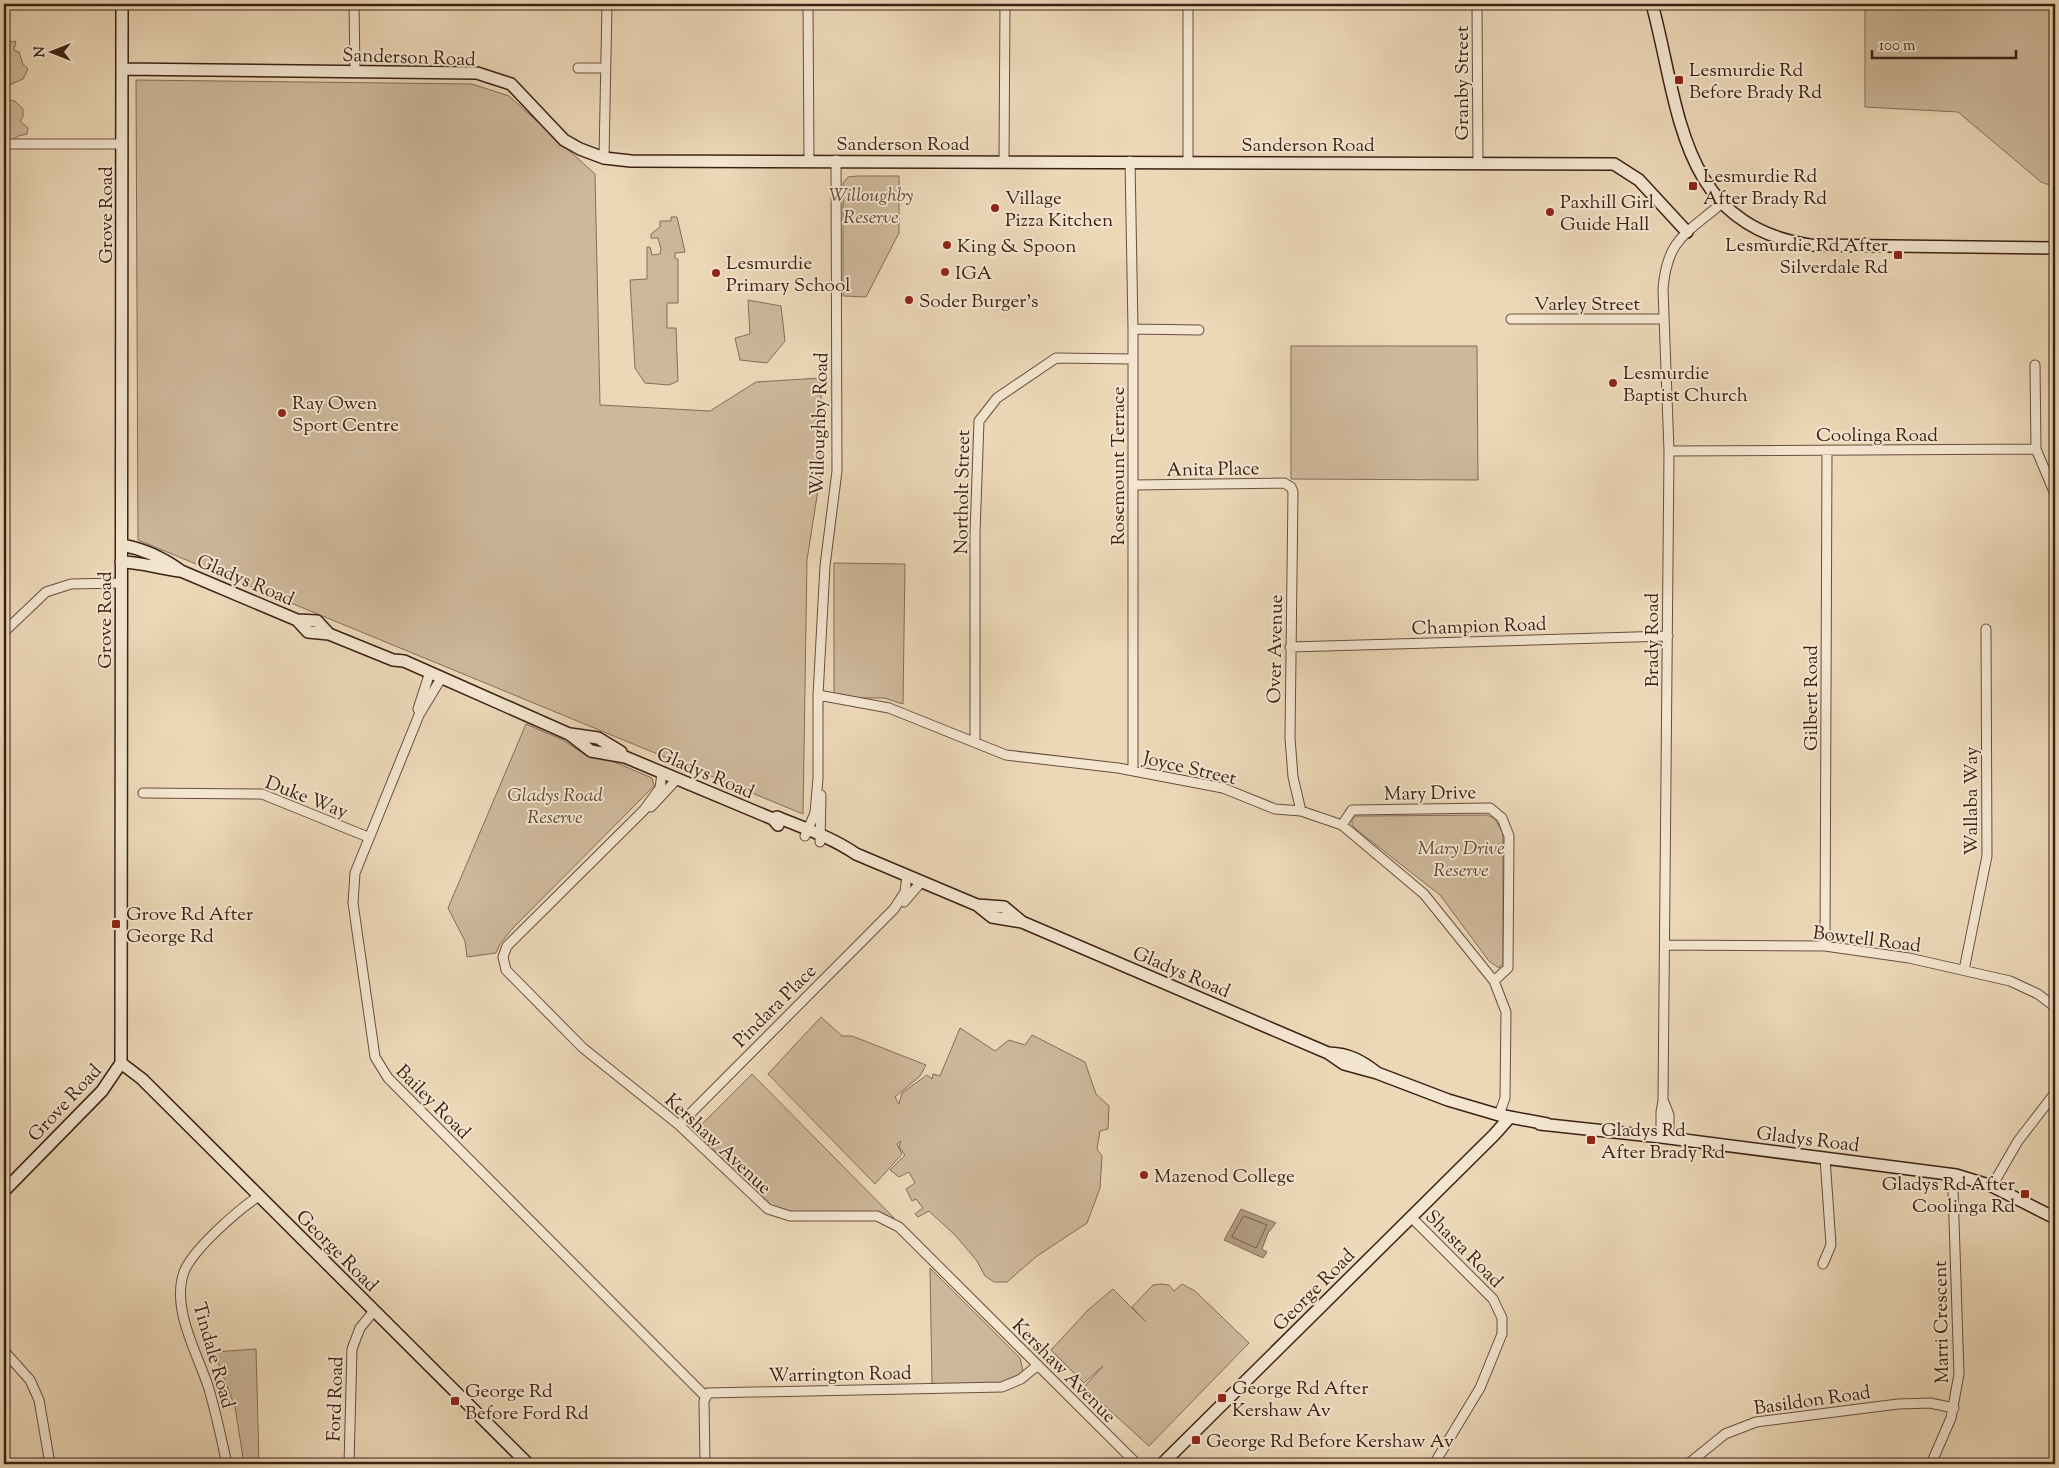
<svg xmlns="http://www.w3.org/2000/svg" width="2059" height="1468" font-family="'Sorts Mill Goudy',serif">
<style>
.green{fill:#ceb89b;stroke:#856c58}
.water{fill:#b09980;stroke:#826955}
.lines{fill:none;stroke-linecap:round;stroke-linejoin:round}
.shore{stroke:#765d4a;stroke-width:1}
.street-casing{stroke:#684e3d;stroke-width:11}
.secondary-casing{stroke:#3c2114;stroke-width:14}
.street{stroke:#f3e5d0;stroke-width:9}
.secondary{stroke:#f3e5d0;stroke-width:11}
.poi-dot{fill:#8f2418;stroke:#f3e5d0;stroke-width:2}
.labels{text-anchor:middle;stroke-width:4;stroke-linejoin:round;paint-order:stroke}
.street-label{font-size:19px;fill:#3c2114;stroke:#f3e5d0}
.poi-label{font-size:19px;fill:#3c2114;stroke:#f3e5d0;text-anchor:start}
.park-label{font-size:19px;font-style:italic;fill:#604736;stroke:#f3e5d0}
</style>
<rect width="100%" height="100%" fill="#ecd7b7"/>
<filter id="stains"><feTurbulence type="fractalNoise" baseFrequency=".004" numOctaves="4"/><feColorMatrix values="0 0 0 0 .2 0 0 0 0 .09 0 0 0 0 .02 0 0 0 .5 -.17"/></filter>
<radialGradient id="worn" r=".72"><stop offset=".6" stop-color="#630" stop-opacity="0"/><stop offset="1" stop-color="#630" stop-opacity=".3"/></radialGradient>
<path class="green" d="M1865 4H2055V187L2041 182 1958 112 1865 107Z
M4 34 11 42 16 41 14 50 19 52 23 64 28 69 23 79 7 86 4 85Z
M136 80 472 84 509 96 595 174 600 405 710 411 756 382 821 378V471L807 560 803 814 138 540Z
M8 100 15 101 23 109V117L20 121 28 128 27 134 18 136 12 141 4 139V101Z
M857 176H899V233L866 297 843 296V183L848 177Z
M671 217H677L685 252 675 253V258L678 259V303H667V328H676L678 381 669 385 645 383 635 368 630 280 647 279V247H650L652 255 660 254 661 249 658 238H651V234L660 227V221H671Z
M748 300 781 306 785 341 767 363 740 360 735 338 750 334Z
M1291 346H1477L1478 480 1291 479Z
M834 563 905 564 903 704 884 698H834Z
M526 724 563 740 587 756 603 757 652 778 654 786 513 928 500 944 496 953 467 957 465 941 448 908Z
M1487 815 1495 819 1503 833V963L1499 968 1489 961 1440 895 1357 830 1352 825V819L1356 816H1366Z
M821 1017 842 1036H852L926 1065 920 1076 895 1097 899 1104 902 1093 927 1075 932 1079 933 1074 940 1076 960 1028 995 1051 1009 1040 1025 1045 1032 1035 1085 1062 1096 1094 1109 1106 1108 1129 1100 1131 1097 1149 1102 1156 1100 1188 1087 1223 1037 1256 1007 1282H994L985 1276 977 1261 956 1236 929 1211 918 1217 915 1214 923 1208 916 1199 912 1201 906 1189 915 1183 909 1172 899 1177 890 1170 905 1155 899 1147 901 1141 897 1144 902 1154 875 1184 768 1074Z
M752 1074 894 1218 777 1214 695 1131Z
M930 1268 1020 1358 1023 1371C1009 1390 955 1385 932 1385Z
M1162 1284 1169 1285 1174 1291 1182 1284 1195 1291 1249 1343 1149 1446 1084 1387 1103 1366 1084 1383 1051 1350 1088 1310 1113 1289 1146 1322 1132 1307 1153 1285Z
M256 1349 259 1464H244L235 1407 214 1352Z"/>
<path class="water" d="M1241 1209 1276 1223 1268 1233 1262 1249 1267 1252 1263 1258 1224 1240Z"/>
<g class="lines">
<path class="shore" d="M1244 1216 1267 1225 1256 1248 1232 1237Z"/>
<defs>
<path id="street" d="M354 4 355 71
M808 4 809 160
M1477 4 1478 162
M578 68H605
M4 144H122
M604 158 607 4
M1004 161 1005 4
M1130 161 1133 329V771
M1188 162V4
M1511 319H1663
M1133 329 1199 330
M2035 365 2036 449
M1669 451 2036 449 2055 494
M1134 485 1284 483 1291 487 1293 492 1290 738 1293 777 1301 811
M4 632 46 592 71 584 121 583
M1290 647 1668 636
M442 677 419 715 355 873 353 903 375 1057 388 1078 705 1396
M818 695 889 708 1006 755 1118 768 1223 788 1275 809 1301 811 1342 825 1424 894 1494 981 1506 1012 1505 1098 1499 1115
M418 709 430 672
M975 741V533L979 421 997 398 1056 358 1133 359
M662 773 660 788 644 810 507 946 503 957 506 970 583 1048 679 1125 768 1209 790 1216H877L899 1227 1137 1464
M143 793 262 794 368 837
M651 807 677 779
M1342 825 1352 810 1490 808 1502 818 1509 836 1508 968 1494 981
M805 836 815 813 818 778V695L825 566 837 471 836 160
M820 842 821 795
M904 902 922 881
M1666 945 1825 946 1909 958 2010 981 2038 994 2055 1007
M1825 946 1827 450
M1964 970 1987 856 1986 629
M1664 1102 1669 1115V1138
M679 1125 894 909 905 892 907 875
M1661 1137V1112L1663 1101 1669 451 1663 289C1667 239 1686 234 1722 203
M1992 1186 2018 1141 2055 1093
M1411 1217 1493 1299 1502 1318V1334L1480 1388 1434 1464
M1823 1264 1831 1245 1825 1158
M4 1351 30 1380 39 1400 50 1464
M227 1464C221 1438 216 1412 208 1386 197 1353 171 1308 184 1272 193 1249 238 1210 259 1196
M349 1464 352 1349 360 1328 374 1311
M705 1464 704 1401 708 1393 1002 1387 1021 1379 1038 1365
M1688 1464 1725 1434 1756 1422 1898 1404 1930 1403 1954 1408
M1931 1464 1951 1418 1959 1374 1953 1189 1956 1175"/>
<path id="secondary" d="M1652 4C1680 107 1678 225 1810 245L2055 248
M122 69 477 73 511 84 564 140 580 149 604 158 631 161 1614 164 1639 180 1687 232
M122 545C144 549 163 558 181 571L297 620 317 621 329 634
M121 562C142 562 159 569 179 571
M297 620 308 632 329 634 393 660 404 661 569 734 591 751 625 757 773 819 778 825
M570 734 598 738 621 752
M773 819 777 817C804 828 833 838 856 854L977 905 992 917 1022 922 1328 1053 1344 1064 1377 1073 1448 1100 1499 1115 1547 1124
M977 905 1004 907 1022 922
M1329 1053C1349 1054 1360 1060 1376 1072
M121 1063 142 1079 528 1464
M1540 1124 1661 1137 1956 1175 1992 1186 2055 1218
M4 1191 102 1091 121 1063 122 4
M1162 1464 1494 1135 1510 1117"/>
</defs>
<use href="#street" class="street-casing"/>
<use href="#secondary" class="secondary-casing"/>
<use href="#street" class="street"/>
<use href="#secondary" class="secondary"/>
</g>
<g class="poi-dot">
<rect x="1674" y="75" width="10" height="10" rx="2.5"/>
<rect x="1688" y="181" width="10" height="10" rx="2.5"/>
<circle cx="995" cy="208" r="5"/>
<circle cx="1550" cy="212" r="5"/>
<circle cx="947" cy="245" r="5"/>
<rect x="1893" y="250" width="10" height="10" rx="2.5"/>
<circle cx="945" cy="272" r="5"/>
<circle cx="716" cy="273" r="5"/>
<circle cx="909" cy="300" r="5"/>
<circle cx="1613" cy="383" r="5"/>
<circle cx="282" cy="413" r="5"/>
<rect x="111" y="919" width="10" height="10" rx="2.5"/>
<rect x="1586" y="1135" width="10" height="10" rx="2.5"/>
<circle cx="1144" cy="1175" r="5"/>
<rect x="2020" y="1189" width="10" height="10" rx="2.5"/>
<rect x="1217" y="1393" width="10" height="10" rx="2.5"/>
<rect x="450" y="1396" width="10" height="10" rx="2.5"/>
<rect x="1191" y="1435" width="10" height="10" rx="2.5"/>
</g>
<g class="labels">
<g class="street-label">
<text transform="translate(409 56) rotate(2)" y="7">Sanderson Road</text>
<text transform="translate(1461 83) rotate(-90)" y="7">Granby Street</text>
<text x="903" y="150">Sanderson Road</text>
<text x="1308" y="151">Sanderson Road</text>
<text transform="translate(105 215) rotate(-90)" y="7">Grove Road</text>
<text x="1587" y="310">Varley Street</text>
<text transform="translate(818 424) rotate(-88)" y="7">Willoughby Road</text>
<text x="1877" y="441">Coolinga Road</text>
<text transform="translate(1117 466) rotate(-90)" y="7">Rosemount Terrace</text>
<text transform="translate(1213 468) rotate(-1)" y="7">Anita Place</text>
<text transform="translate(961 492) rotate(-89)" y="7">Northolt Street</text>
<text transform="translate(246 579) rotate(23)" y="7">Gladys Road</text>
<text transform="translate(104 620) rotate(-90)" y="7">Grove Road</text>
<text transform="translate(1479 625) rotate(-2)" y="7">Champion Road</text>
<text transform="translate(1651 640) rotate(-90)" y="7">Brady Road</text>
<text transform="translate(1274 649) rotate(-89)" y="7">Over Avenue</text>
<text transform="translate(1810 698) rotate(-90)" y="7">Gilbert Road</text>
<text transform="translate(1190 767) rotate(13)" y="7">Joyce Street</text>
<text transform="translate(706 772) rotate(23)" y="7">Gladys Road</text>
<text transform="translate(1430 792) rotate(-1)" y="7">Mary Drive</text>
<text transform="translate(307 796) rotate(21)" y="7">Duke Way</text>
<text transform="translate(1970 801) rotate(-90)" y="7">Wallaba Way</text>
<text transform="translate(1867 938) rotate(7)" y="7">Bowtell Road</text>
<text transform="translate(1182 971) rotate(23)" y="7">Gladys Road</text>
<text transform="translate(774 1005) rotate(-45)" y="7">Pindara Place</text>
<text transform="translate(434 1101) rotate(45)" y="7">Bailey Road</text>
<text transform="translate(64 1102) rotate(-47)" y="7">Grove Road</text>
<text transform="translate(1808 1138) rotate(7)" y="7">Gladys Road</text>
<text transform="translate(719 1143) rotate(43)" y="7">Kershaw Avenue</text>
<text transform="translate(1465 1248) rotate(45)" y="7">Shasta Road</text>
<text transform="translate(338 1250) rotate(45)" y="7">George Road</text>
<text transform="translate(1313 1289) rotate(-45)" y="7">George Road</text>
<text transform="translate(1940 1322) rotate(-91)" y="7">Marri Crescent</text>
<text transform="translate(215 1355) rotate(74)" y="7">Tindale Road</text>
<text transform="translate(1065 1370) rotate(45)" y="7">Kershaw Avenue</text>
<text transform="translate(840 1373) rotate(-1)" y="7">Warrington Road</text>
<text transform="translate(334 1399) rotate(-88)" y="7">Ford Road</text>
<text transform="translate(1812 1399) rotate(-8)" y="7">Basildon Road</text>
</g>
<g class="poi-label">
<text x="1689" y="76">Lesmurdie Rd<tspan x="1689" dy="22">Before Brady Rd</tspan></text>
<text x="1703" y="182">Lesmurdie Rd<tspan x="1703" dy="22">After Brady Rd</tspan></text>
<text x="1005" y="204">Village<tspan x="1005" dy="22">Pizza Kitchen</tspan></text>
<text x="1560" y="208">Paxhill Girl<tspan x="1560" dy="22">Guide Hall</tspan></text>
<text x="1888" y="251" text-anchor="end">Lesmurdie Rd After<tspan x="1888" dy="22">Silverdale Rd</tspan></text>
<text x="957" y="252">King &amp; Spoon</text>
<text x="726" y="269">Lesmurdie<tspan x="726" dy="22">Primary School</tspan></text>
<text x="955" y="279">IGA</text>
<text x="919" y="307">Soder Burger's</text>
<text x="1623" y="379">Lesmurdie<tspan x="1623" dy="22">Baptist Church</tspan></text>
<text x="292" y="409">Ray Owen<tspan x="292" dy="22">Sport Centre</tspan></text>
<text x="126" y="920">Grove Rd After<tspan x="126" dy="22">George Rd</tspan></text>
<text x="1601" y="1136">Gladys Rd<tspan x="1601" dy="22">After Brady Rd</tspan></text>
<text x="1154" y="1182">Mazenod College</text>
<text x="2015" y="1190" text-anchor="end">Gladys Rd After<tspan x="2015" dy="22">Coolinga Rd</tspan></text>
<text x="1232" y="1394">George Rd After<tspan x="1232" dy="22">Kershaw Av</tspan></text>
<text x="465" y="1397">George Rd<tspan x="465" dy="22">Before Ford Rd</tspan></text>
<text x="1206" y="1447">George Rd Before Kershaw Av</text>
</g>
<g class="park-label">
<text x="871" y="201">Willoughby<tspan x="871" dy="22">Reserve</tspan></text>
<text x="555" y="801">Gladys Road<tspan x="555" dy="22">Reserve</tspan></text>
<text x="1461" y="854">Mary Drive<tspan x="1461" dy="22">Reserve</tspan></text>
</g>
</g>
<rect width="2059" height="1468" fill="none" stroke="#ecd7b7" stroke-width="20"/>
<rect x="5" y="5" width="2049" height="1458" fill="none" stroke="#3c2114" stroke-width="2.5"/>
<rect x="10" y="10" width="2039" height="1448" fill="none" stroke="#3c2114"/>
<g transform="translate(52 52) rotate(270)" stroke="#f3e5d0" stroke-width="4" paint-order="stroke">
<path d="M0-4L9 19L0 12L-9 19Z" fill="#3c2114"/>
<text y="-8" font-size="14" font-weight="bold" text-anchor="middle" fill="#3c2114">N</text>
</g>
<path d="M1872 50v8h144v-8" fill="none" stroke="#3c2114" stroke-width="2.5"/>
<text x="1879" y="50" font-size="15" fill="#3c2114" stroke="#f3e5d0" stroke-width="4" paint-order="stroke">100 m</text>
<rect width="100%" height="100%" filter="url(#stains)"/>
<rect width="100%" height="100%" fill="url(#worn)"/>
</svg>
